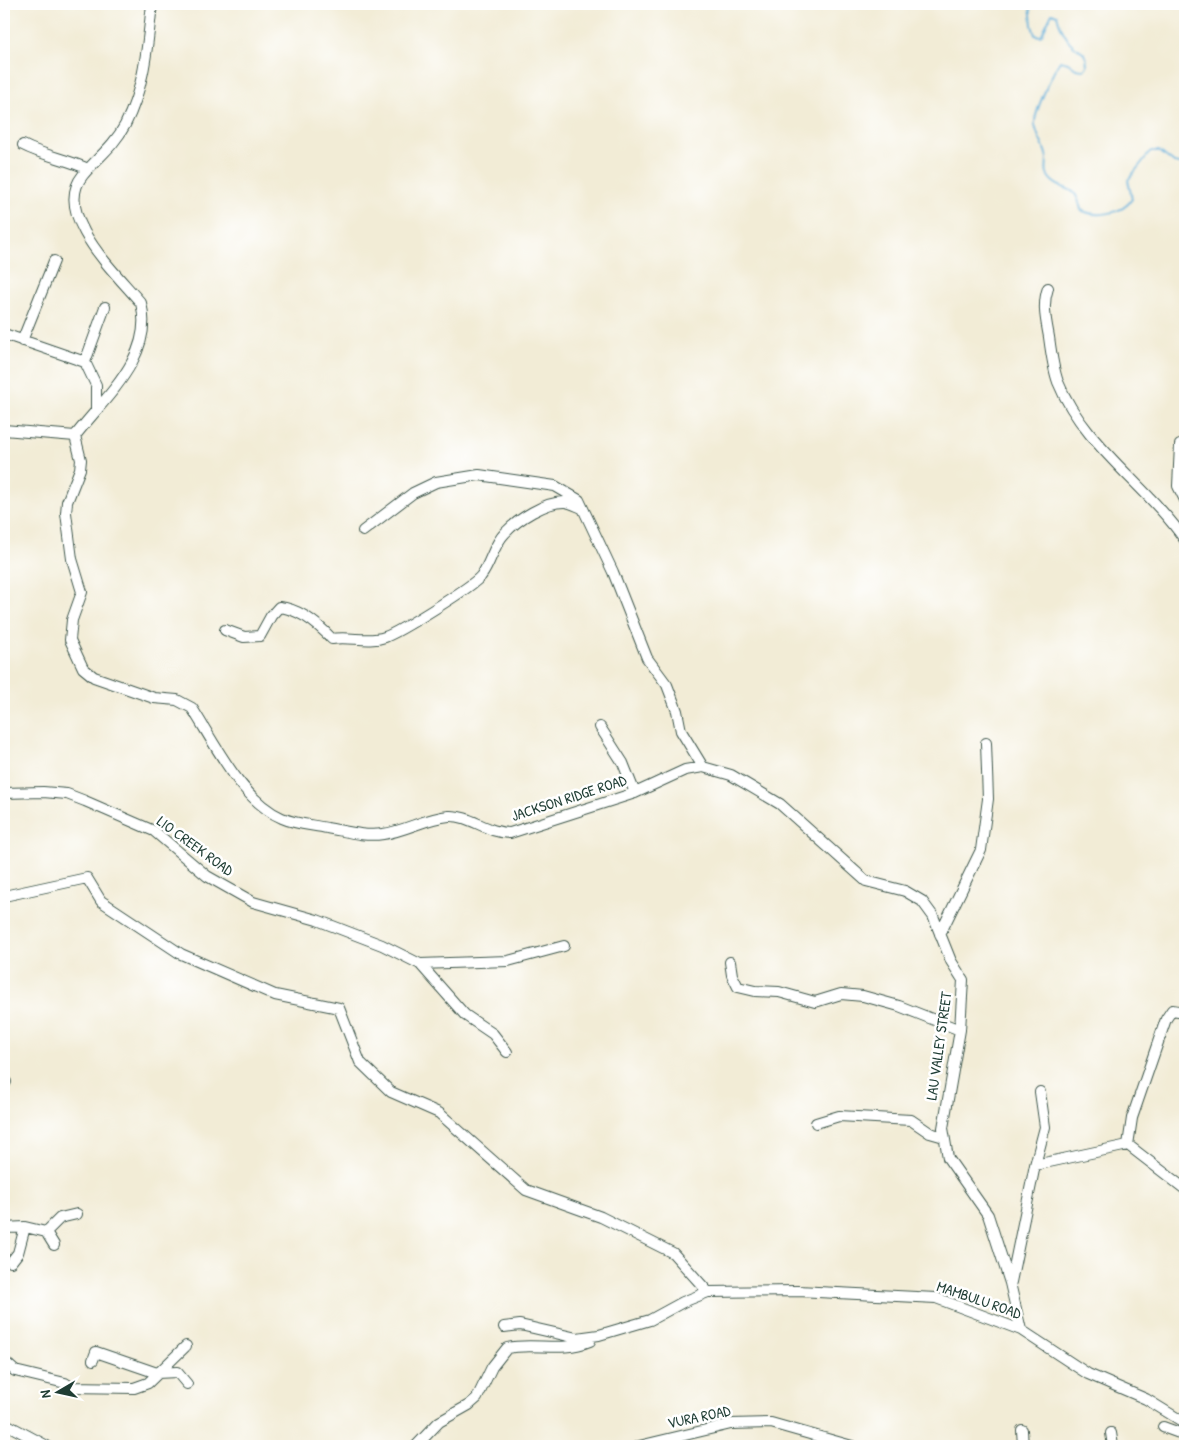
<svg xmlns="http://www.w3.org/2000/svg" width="1189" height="1450" font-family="'Patrick Hand',sans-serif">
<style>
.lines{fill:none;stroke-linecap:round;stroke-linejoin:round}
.stream{stroke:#5bacd6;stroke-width:2}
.minor-casing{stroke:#3f574c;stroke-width:12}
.minor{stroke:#fff;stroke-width:10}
.labels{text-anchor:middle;stroke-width:5;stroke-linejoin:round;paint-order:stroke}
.street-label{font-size:15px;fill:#1f3d34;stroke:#fff}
</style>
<rect width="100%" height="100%" fill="#fff"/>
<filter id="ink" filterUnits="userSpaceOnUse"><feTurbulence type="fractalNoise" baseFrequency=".02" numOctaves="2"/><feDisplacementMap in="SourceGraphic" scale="10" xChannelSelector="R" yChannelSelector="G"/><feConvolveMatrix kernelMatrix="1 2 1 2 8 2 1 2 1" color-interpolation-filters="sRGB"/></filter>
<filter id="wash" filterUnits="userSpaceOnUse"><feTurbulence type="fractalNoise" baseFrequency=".0096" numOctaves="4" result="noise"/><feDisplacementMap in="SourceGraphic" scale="20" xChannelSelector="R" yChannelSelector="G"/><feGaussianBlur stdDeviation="1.12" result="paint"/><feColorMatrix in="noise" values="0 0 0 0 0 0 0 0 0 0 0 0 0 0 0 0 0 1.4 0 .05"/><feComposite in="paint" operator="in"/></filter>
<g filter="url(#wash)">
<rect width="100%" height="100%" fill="#f2ecd6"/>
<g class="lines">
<path class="stream" d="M1030 4 1032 25 1035 35 1041 36 1052 13 1057 15C1059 24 1063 33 1069 41 1078 53 1086 46 1087 66L1084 70 1076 69 1068 63 1060 61C1053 72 1033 114 1035 125 1037 137 1045 147 1047 158 1047 166 1044 173 1051 180 1065 194 1075 181 1081 210 1096 218 1123 214 1132 199L1128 180 1151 151H1159L1174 163 1185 165"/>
</g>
</g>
<g filter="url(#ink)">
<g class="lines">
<defs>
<path id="minor" d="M23 145C44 156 67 159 88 169
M1048 288C1042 305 1046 320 1049 337 1051 352 1053 368 1058 382 1084 446 1147 485 1185 540
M4 334 85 362 96 385V409
M22 341 54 261
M85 362 105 307
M4 430 75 436
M75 436 81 460 80 469 67 502 66 513 72 559 82 592 72 620 70 640 83 668 94 677 154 698 177 700 192 708C215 744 242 801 282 818 295 824 313 825 327 828 345 831 364 837 383 834 406 831 425 818 449 816 471 815 486 833 510 833L635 793 685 770 703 767 731 775 780 804 866 881 905 891 922 901 933 916 951 961 963 980 960 1030 943 1128 948 1158 988 1215 1010 1283 1021 1330
M75 436C104 398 155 356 141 303 117 274 51 214 83 175 97 158 114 146 125 125 145 85 147 48 152 4
M1180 445 1178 486 1185 500
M363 531 413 493 436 482 479 475 555 486 579 500 613 572 647 658 667 685 677 711 681 731 703 767
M225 630 244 637 260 636 271 616 279 607C300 609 318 624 332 639 350 636 368 643 385 637 399 632 472 587 481 576 491 563 493 545 505 533 518 519 545 502 564 502 570 502 577 506 582 508
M600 727 623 763 635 793
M4 793 43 792 67 794 85 801 154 831 207 876 253 902 317 920 382 945 420 964 465 1015 493 1034 507 1052
M4 896 87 878 101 901 181 954 275 995 339 1008 360 1062 391 1092 439 1113 526 1190 601 1217 673 1253 708 1292
M940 934 981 850 988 799 986 743
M730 962 732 975 738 987 755 991 779 992 815 1002 841 994 863 996 899 1006 960 1030
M420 964 508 961 564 946
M1185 1012 1172 1010 1166 1019 1132 1118 1128 1145 1185 1189
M4 1080 6 1082
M816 1123 839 1116 911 1120 930 1133 944 1137
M1035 1165 1128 1145
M4 1228 25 1227 46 1232 54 1245
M46 1232 60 1218 77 1214
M11 1262 18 1253 25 1227
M1011 1282 1035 1165 1045 1127 1040 1092
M504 1327 520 1325 577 1338 599 1335 650 1320 683 1302 708 1292 798 1291 936 1298 1021 1330 1088 1374 1146 1399 1185 1423
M93 1360 96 1352 157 1373 177 1372 187 1384
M4 1361 15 1371 65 1383 71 1387 134 1388 148 1383 186 1346
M4 1423 47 1446
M1163 1427 1185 1435
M1022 1430 1023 1446
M1111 1433 1113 1446
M416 1446 439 1422 469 1405 477 1398 492 1367 507 1348C535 1342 561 1353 590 1341
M639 1446 731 1424 771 1423 852 1446"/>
</defs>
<use href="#minor" class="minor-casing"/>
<use href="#minor" class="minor"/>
</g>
</g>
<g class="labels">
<g class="street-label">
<text transform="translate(569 798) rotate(-18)" y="5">JACKSON RIDGE ROAD</text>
<text transform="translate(195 846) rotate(36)" y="5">LIO CREEK ROAD</text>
<text transform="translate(939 1046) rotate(-82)" y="5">LAU VALLEY STREET</text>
<text transform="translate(979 1300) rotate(19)" y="5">MAMBULU ROAD</text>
<text transform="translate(699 1417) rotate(-12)" y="5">VURA ROAD</text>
</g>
</g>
<rect width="1189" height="1450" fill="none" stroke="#fff" stroke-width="20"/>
<g transform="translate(58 1392) rotate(261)" stroke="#ffffff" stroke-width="4" paint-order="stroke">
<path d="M0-4L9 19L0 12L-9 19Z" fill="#1f3d34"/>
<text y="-8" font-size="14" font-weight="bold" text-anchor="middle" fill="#1f3d34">N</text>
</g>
</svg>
